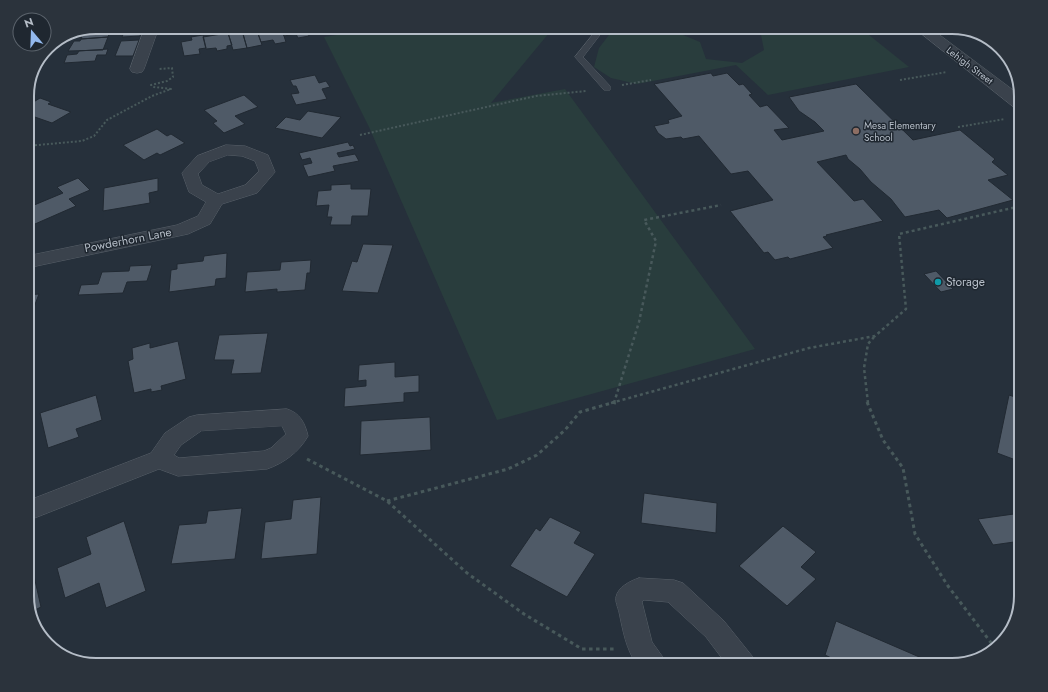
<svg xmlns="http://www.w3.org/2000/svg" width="1048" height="692" font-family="Jost,sans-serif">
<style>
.green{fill:#293d3d}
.building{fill:#4f5a67;stroke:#212932}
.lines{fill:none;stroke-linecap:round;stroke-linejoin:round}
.service-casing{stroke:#586069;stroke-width:1}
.minor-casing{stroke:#586069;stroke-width:1}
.tertiary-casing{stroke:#586069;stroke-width:1}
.path-far2{stroke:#48595b;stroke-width:2;stroke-dasharray:2 2;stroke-linecap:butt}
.path-far1{stroke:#48595b;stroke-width:2.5;stroke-dasharray:3 3;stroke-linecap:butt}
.path{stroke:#48595b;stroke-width:3;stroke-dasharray:3.5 3.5;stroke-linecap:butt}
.service{fill:#3a424c;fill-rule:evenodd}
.minor{fill:#3a424c;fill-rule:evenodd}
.tertiary{fill:#3a424c;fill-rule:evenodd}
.education-dot{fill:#8d6e63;stroke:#1f2730;stroke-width:1.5}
.culture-dot{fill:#0f9aa8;stroke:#1f2730;stroke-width:1.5}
.labels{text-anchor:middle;stroke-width:3;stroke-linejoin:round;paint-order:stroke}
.far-street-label{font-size:10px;fill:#b5bdc7;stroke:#1f2730}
.far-poi-label{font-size:10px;fill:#b5bdc7;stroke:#1f2730;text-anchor:start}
.street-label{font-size:12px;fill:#b5bdc7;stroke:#1f2730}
.poi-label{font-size:12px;fill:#b5bdc7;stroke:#1f2730;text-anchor:start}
.rim{fill:none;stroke:#b5bdc7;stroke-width:2}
</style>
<rect width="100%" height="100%" fill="#26303b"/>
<path class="green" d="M387 27H554L491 103 565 89 755 349 497 420 369 127 324 37Z
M642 28 671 30 700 42 706 59 742 63 764 50 761 35 748 27H859L909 67 768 95 736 65 637 84 611 78 594 67 599 48 612 31Z"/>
<path class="building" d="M96 27H114L112 31 70 33Z
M126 27H143L140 36 122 37Z
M185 27H218V28L187 33Z
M262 27H281L286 42 275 44 273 40 261 42 256 28Z
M281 27H306L309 36 298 38 296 34 284 36Z
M256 28 262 45 247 48 242 30Z
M110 31 108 37 81 39 82 37H77L79 33Z
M242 31 247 48 233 50 228 33Z
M228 33 232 45 227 46V49L217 51 216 48 206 49 203 37Z
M203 35 206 48 199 49 200 54 184 56 181 42 192 40 191 37Z
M108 37 103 50 68 51 74 41H80L81 39Z
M139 40 133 56H115L121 41Z
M108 49 106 55H97L95 61 64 63 67 55 77 54 79 51Z
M711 73 713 76 727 73 739 85 743 84 752 94 749 95 760 107 767 105 789 128 774 130 782 140 824 131 815 122 799 111 789 97 856 84 913 140 960 130 995 159 992 162 1008 175 988 180 1013 200 947 218 939 210 905 217 891 199 871 182 860 169 848 159 846 155 817 162 854 201 863 199 883 221 826 235 827 236 823 237 833 248 790 259 788 257 775 260 768 252 764 253 730 211 773 200 748 171 731 174 699 136 683 139 681 137 666 139 658 133 654 126 669 123 668 120 682 116 654 84Z
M315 75 319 83 326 81 330 87 322 89 327 99 296 105 291 94 299 93 296 86H293L290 80Z
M244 95 258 107 235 116 245 124 224 133 213 123 217 121 204 110Z
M40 98 51 102 48 104 71 112 52 123 29 115 27 116V106Z
M308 111 341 117 322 138 275 128 286 117 300 120Z
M157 129 167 136 171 134 185 143 160 155 157 153 144 160 123 145Z
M348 142 350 146 353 145 355 149 337 153 339 157 355 154 359 161 333 166 335 171 308 177 303 165 312 163 310 158 302 160 299 153Z
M78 178 90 190 69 199 76 206 35 224 27 214V208L63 193 57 187Z
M158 178V191L149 193 150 203 103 211 104 188Z
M351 184V189H371L368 216H352L351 225H330L332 217H327L329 205 316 206 318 191 331 190V185Z
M363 244 393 245 378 293 342 291 352 261 357 262Z
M227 253 226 278 216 279 215 286 169 292 171 270 177 269V264L203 261 204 256Z
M311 260 310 273H307L305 290 277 292V289L245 292 247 272 280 270 281 262Z
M152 265 147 281 127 282 123 293 78 295 81 285 98 284 102 272 129 271 130 266Z
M936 271 953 289 941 292 924 274Z
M39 294 31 315H27V295Z
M268 333 261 373 231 374 234 360H214L219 335Z
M178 341 186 379 161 386 162 390 151 392V389L134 393 128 361 133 359 132 348 150 343V348Z
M395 362V377L419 375V392L404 393V402L344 407 345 388 366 386V380L358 381 359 365Z
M96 395 102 420 76 429 79 437 48 448 40 413Z
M1009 395 1021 399V462L997 453Z
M430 417 431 450 360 455 361 421Z
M644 493 717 503 716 533 641 523Z
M321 497 317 554 261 559 265 522 291 519 293 500Z
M242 508 235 559 171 564 179 525 206 523 208 511Z
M1021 513V541L993 545 978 519Z
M550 517 581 532 574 543 595 554 567 597 510 566 536 528 540 531Z
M124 521 146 591 106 608 99 583 65 598 57 568 91 554 86 537Z
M783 526 816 552 801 567 816 579 787 606 739 566Z
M30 558 41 607 31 612 27 600V559Z
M836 621 924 659 922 665H846L825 655Z"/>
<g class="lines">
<defs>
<path id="service" d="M599 27H606L583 57 610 86V90H604L575 57Z"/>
<path id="minor" d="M145 27H159L144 69 142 72 137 73 132 72 130 69Z
M226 145 245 146 268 155 275 172 257 193 222 204 210 224 188 234 27 268V256L177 225 198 216 206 202 189 192 182 173 197 156ZM228 155 242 156 255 161 259 171 245 185 218 194 202 185 198 174 209 162Z
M287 409C300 413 305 423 308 436 299 452 284 463 267 469L178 476 159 469 27 521V501L151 453 165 433 189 417 197 415ZM282 426 286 434 271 448 264 451 179 458 174 455 181 445 201 431Z
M639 578 674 580 683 583 724 621 752 656 756 665H727L706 637 668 602 644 600 642 602 652 642 662 656 666 665H637C626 649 623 631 619 612 618 608 615 601 616 597 618 587 630 581 639 578Z"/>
<path id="tertiary" d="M913 27H929L1021 96V109L1015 108Z"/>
</defs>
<use href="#service" class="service-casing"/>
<use href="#minor" class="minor-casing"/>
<use href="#tertiary" class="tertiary-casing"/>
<path class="path-far2" d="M900 80 947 72
M622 85 651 80
M958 127 1005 119
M360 135 536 96 586 91
M27 146 82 141 94 136 107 120 152 96 171 89 154 87 151 85 167 81 173 77 172 68 159 69"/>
<path class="path-far1" d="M1021 195H1019L1021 204
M611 403 809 348 875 336 906 309 899 234 1021 206
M614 403 639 322 656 241 644 220 721 205
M868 403 864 368 868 344 874 337"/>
<path class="path" d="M867 402 883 440 903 468 915 534 948 586 995 648
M614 404 615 402
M307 459 387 501 467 573 524 614 582 649H615
M387 501 508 469 537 455 565 430 580 412 615 402"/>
<use href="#service" class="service"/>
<use href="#minor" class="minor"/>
<use href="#tertiary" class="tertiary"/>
</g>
<circle class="education-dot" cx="856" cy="131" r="4"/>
<circle class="culture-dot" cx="938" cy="282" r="4"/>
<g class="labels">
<g class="far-street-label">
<text transform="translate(970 65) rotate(37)" y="4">Lehigh Street</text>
</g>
<g class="far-poi-label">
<text x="864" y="129">Mesa Elementary<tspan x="864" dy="12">School</tspan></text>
</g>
<g class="street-label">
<text transform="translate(128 240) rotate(-11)" y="4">Powderhorn Lane</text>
</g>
<g class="poi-label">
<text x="946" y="286">Storage</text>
</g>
</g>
<path d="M0 0H1048V692H0ZM96 34H952A62 62 0 0 1 1014 96V596A62 62 0 0 1 952 658H96A62 62 0 0 1 34 596V96A62 62 0 0 1 96 34Z" fill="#2b333c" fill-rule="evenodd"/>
<path class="rim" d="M96 34H952A62 62 0 0 1 1014 96V596A62 62 0 0 1 952 658H96A62 62 0 0 1 34 596V96A62 62 0 0 1 96 34Z"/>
<g transform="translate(32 32) rotate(341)"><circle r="19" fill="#1f2730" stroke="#5b636c"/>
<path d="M0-3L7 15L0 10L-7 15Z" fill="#93b9ee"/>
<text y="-6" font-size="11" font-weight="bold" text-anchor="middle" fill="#b5bdc7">N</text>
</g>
</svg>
